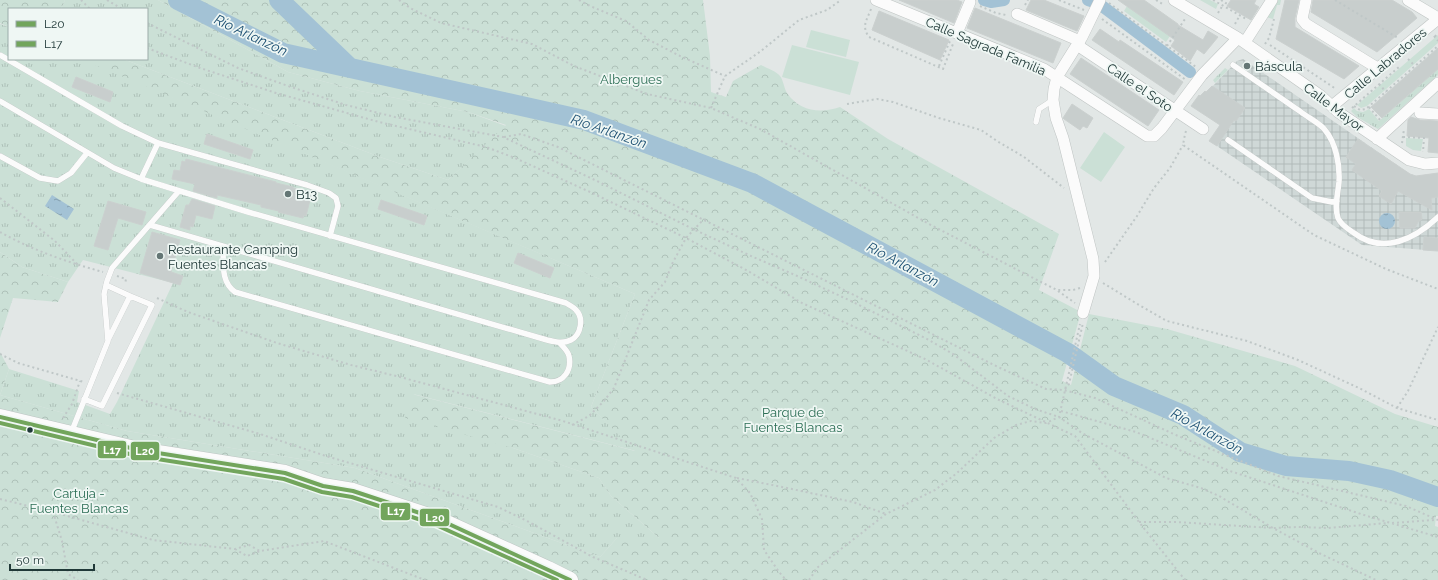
<svg xmlns="http://www.w3.org/2000/svg" width="1438" height="580" font-family="Raleway,sans-serif">
<style>
.industrial{fill:url(#industrial-grid)}
.grass{fill:url(#grass-tufts)}
.forest{fill:url(#forest-crowns)}
.garden{fill:#cbe0d6}
.water{fill:url(#water-ripples)}
.lines{fill:none;stroke-linecap:round;stroke-linejoin:round}
.canal{stroke:#a3c2d5;stroke-width:12}
.river{stroke:#a3c2d5;stroke-width:20}
.building{fill:#c8cecd;stroke:#cbd0cf}
.lane-casing{stroke:#bfc4c3;stroke-width:6}
.street-casing{stroke:#bfc4c3;stroke-width:12}
.secondary-casing{stroke:#bdc5c3;stroke-width:17}
.path{stroke:#bfc7c7;stroke-width:2;stroke-dasharray:2 3;stroke-linecap:butt}
.lane{stroke:#fbfbfb;stroke-width:5.5}
.street{stroke:#fbfbfb;stroke-width:11}
.secondary{stroke:#fbfbfb;stroke-width:16}
.bus-1-casing{stroke:#eff7f4;stroke-width:7}
.bus-2-casing{stroke:#eff7f4;stroke-width:7}
.bus-1{stroke:#72a55c;stroke-width:4}
.bus-2{stroke:#72a55c;stroke-width:4}
.poi-dot{fill:#647675;stroke:#eff7f4;stroke-width:1.5}
.bus-dot{fill:#203938;stroke:#eff7f4;stroke-width:1.5}
.labels{text-anchor:middle;stroke-width:3.5;stroke-linejoin:round;paint-order:stroke}
.street-label{font-size:13px;fill:#203938;stroke:#eff7f4}
.poi-label{font-size:13px;fill:#203938;stroke:#eff7f4;text-anchor:start}
.park-label{font-size:13px;fill:#2c6e55;stroke:#eff7f4}
.water-label{font-size:14px;font-style:italic;fill:#1d5073;stroke:#eff7f4}
.line-badge{stroke:#eff7f4;stroke-width:1.5}
.badge-label{font-size:11px;text-anchor:middle;font-weight:bold;fill:#fff}
</style>
<defs>
<pattern id="industrial-grid" width="8" height="8" patternUnits="userSpaceOnUse"><rect width="8" height="8" fill="#cfd8d7"/><path d="M0 4h8M4 0v8" fill="none" stroke="#b1bab9"/></pattern>
<pattern id="grass-tufts" width="24" height="20" patternUnits="userSpaceOnUse"><rect width="24" height="20" fill="#cbe0d6"/><path d="M3 7l-1-3M5 7V3M7 7l1-3M15 17l-1-3M17 17v-4M19 17l1-3" fill="none" stroke="#aec1b8"/></pattern>
<pattern id="forest-crowns" width="20" height="18" patternUnits="userSpaceOnUse"><rect width="20" height="18" fill="#cbe0d6"/><path d="M2 6a3 3 0 1 1 6 0M12 15a3 3 0 1 1 6 0" fill="none" stroke="#aec1b8"/></pattern>
<pattern id="water-ripples" width="26" height="14" patternUnits="userSpaceOnUse"><rect width="26" height="14" fill="#a3c2d5"/><path d="M2 4q2-2 4 0t4 0M15 11q2-2 4 0t4 0" fill="none" stroke="#849fae"/></pattern>
</defs>
<rect width="100%" height="100%" fill="#e2e7e6"/>
<path class="industrial" d="M1243 59 1410 174 1416 176 1438 173V251L1362 245 1217 146 1231 109 1210 89 1237 61Z"/>
<path class="grass" d="M65 0H158L288 72 360 91 468 112 506 126 448 180 380 157 123 59H147V9H61Z
M0 24 9 27V59H83L635 294 591 407 636 451 413 394 513 448 599 478 611 496 659 538H617L600 557 355 468 127 431 0 395 9 369 79 391 77 402 110 414 117 402 173 283 83 260 68 282 22 267 0 252Z
M1225 68 1228 70 1215 83 1213 80Z
M1438 69V75L1378 129 1357 117 1351 111 1354 108 1357 111 1363 112 1369 109 1379 121Z"/>
<path class="forest" d="M0 0H65L61 9H9V27L0 23Z
M158 0H703L710 56 711 92 726 97 733 81 761 65C766 68 776 71 780 76 783 79 784 88 787 93 799 111 820 114 840 107L888 139 1059 234 1039 290 1081 312 1062 381 1071 385 1089 314 1167 329 1295 366 1395 414 1438 427V516H1436L1435 526 1438 527V580H0V352L9 369 0 395 127 431 355 468 600 557 617 538H659L611 496 599 478 513 448 405 418 412 394 635 451 591 407 635 294 81 59H123L380 157 448 180 506 125 468 112 360 91 288 72Z
M0 252 22 267 68 282 58 302 13 298 0 338Z"/>
<path class="garden" d="M1200 0H1210L1218 4 1216 9Z
M1277 0H1281L1280 5H1277L1273 19 1266 17Z
M1127 6 1170 36 1166 42 1124 11Z
M811 30 850 40 846 57 806 47Z
M1438 35V43L1367 106 1361 108 1357 105Z
M792 45 859 62 850 95 782 77Z
M1104 132 1125 147 1101 182 1080 168Z
M1406 138 1423 139 1421 151 1413 150 1406 146Z"/>
<path class="water" d="M52 195 74 209 67 220 45 206Z
M1379 221a8 8 0 1 1 16 0a8 8 0 1 1-16 0Z"/>
<g class="lines">
<path class="canal" d="M984 0 991 2 1004 0
M1088 0 1094 2
M1102 6 1190 72"/>
<path class="river" d="M178 0 283 53 584 120 752 183 1068 353 1114 386 1183 415 1240 452 1286 466 1349 471 1390 480 1438 497
M279 0 350 68"/>
</g>
<path class="building" d="M899 0H957L962 2 954 23Z
M1031 0H1044L1084 16 1077 31 1026 10Z
M1118 0H1144L1178 24V25L1203 40 1208 31 1218 37 1204 54 1197 49 1190 61 1171 46 1175 40Z
M1231 0H1256L1254 4 1259 7 1251 20 1227 6Z
M1285 0H1299L1295 18V27L1359 66 1344 79 1276 39Z
M1313 0H1392L1412 12 1417 18 1377 52 1311 12Z
M975 8 1061 43 1053 63 967 28Z
M879 11 949 40 940 60 872 30Z
M1100 29 1119 42 1120 40 1183 82 1174 95 1092 40Z
M1438 48V69L1382 118 1371 107Z
M1081 58 1159 110 1148 126 1070 74Z
M76 77 113 92 110 102 72 87Z
M1212 86 1245 108 1236 121 1234 120 1217 146 1209 141 1220 125 1191 106 1199 95 1200 96 1205 91 1206 92Z
M1072 104 1093 118 1087 128 1083 126 1080 130 1064 119 1063 118Z
M1411 117 1420 120 1438 121V153L1428 152 1429 138 1407 136 1408 120Z
M207 134 253 150 250 159 204 144Z
M1358 139 1410 174 1416 176 1438 173V197L1431 198 1432 210 1398 191 1391 204 1379 196 1382 191 1352 170 1356 164 1346 157Z
M186 159 276 182V183L293 187V188L311 192 310 196H311L306 216 304 215 303 218 278 212 279 211 261 207V205L217 195V198L193 191 195 184 172 179 174 170 180 171 182 161 185 162Z
M192 199 215 206 212 219 196 215 193 227 190 226V230L180 227 186 205H189Z
M381 200 427 216 424 225 378 209Z
M108 201 146 212 142 225 118 218 108 250 94 246Z
M1399 212H1421L1422 219 1418 222 1415 228H1400Z
M152 232 180 240 171 272 183 276 180 285 140 273Z
M1424 237 1438 238V251L1423 250Z
M518 253 554 268 550 278 514 263Z"/>
<g class="lines">
<defs>
<path id="lane" d="M0 55 122 126 158 143 307 185 329 193 336 198 338 206 330 236
M1233 65C1256 81 1278 96 1301 112 1307 117 1321 124 1325 130 1336 143 1340 165 1339 182 1338 193 1334 207 1338 218 1341 225 1348 229 1354 233 1383 255 1415 239 1438 217
M0 101 114 168 141 179 248 212 566 303C569 305 574 307 576 310 584 318 581 335 571 340 563 344 555 342 547 340L150 225
M1036 122 1039 109 1053 100
M1228 140 1312 198 1332 202 1337 201
M0 156 40 178 58 181 71 173 87 153
M141 179 158 143
M223 246C224 263 220 281 235 292L550 382C564 382 572 370 569 356 568 351 563 347 560 343
M106 285 130 296
M84 399 102 406 152 305 130 296 108 340
M71 433 108 341 104 294 107 281 112 268 179 191"/>
<path id="street" d="M876 0 1044 69 1147 136H1154L1162 128 1202 75 1238 38
M1174 0 1238 38 1321 96 1338 112 1409 160 1425 164 1438 163
M1306 0 1302 19 1306 24 1379 69
M1408 0 1438 18
M1017 14 1080 41
M957 33 970 2
M1245 42 1272 0
M1077 45 1203 129
M1332 106 1438 19
M1420 113 1438 114
M1377 139 1438 83
M1083 313 1094 276 1093 259 1063 138 1056 118 1053 100 1054 89 1057 77 1082 37 1100 0"/>
<path id="secondary" d="M0 417 139 450 285 473 323 486 353 491 438 519 548 569 570 580"/>
</defs>
<use href="#lane" class="lane-casing"/>
<use href="#street" class="street-casing"/>
<use href="#secondary" class="secondary-casing"/>
<path class="path" d="M81 0 90 9
M107 0 122 9
M399 0 410 8 441 23 532 44 574 66 647 94 711 108 760 129 929 224 1037 280 1057 290H1073L1080 288
M579 0 590 6 626 21 649 40 682 57 725 76
M1059 0 1084 10
M1156 0 1164 5
M1213 0 1246 19
M1221 0 1226 3 1224 6
M1335 0 1398 38
M1109 3 1196 67
M1025 5 1028 0
M980 6 996 13 1006 15
M871 9C867 20 861 26 869 37L943 69 953 44
M1218 13 1223 5
M1102 19 1186 80
M147 23 238 68 288 86 346 105 395 117 503 137 597 181 693 229 751 256 795 275 851 301 929 340 953 354 1008 396 1035 409 1059 417 1082 433 1166 478 1201 488 1219 496 1273 528 1321 554 1376 580
M1235 24 1240 15
M1435 35 1438 39
M1434 36 1438 41
M1265 44 1269 38 1274 19
M1270 45 1336 89
M1167 46 1185 19
M147 48 200 68 276 93 379 122 486 147 515 158 590 192 686 238 748 271 802 303 925 359 997 399 1075 436 1139 522 1185 580
M1408 59 1415 66
M939 66 950 41
M1379 84 1386 92
M847 104 877 99 893 102 939 118 981 130 997 141 1024 157 1064 188
M1354 106 1360 110 1366 109 1438 46
M1369 107 1380 120
M711 108 725 76 761 51 799 20 827 10 841 0
M1352 108 1400 66
M1186 131 1185 134 1183 145 1314 235 1386 269 1438 289
M504 137 521 134 558 147 998 367 1046 389 1064 390 1095 398 1178 436 1278 476 1406 506 1438 520
M1403 137 1424 138 1423 152
M1402 143 1404 129
M0 198 55 241 78 265
M0 232C32 250 67 262 103 272
M1105 262 1137 216 1154 188 1170 168 1183 145
M117 276 126 279 125 284
M1103 283 1139 305 1167 321 1247 341 1298 360 1359 388 1397 408 1438 420
M1058 291 1075 303
M157 298 188 312 277 343 351 365 400 377 563 421 736 478 750 493 762 519 764 550 779 572 786 580
M0 354 18 363 84 382
M1065 389 1069 384 1083 323
M117 393 260 434 326 456 498 507 527 521 593 557 647 580
M1397 408 1408 391 1438 327
M1061 411 1136 432 1230 471 1367 516 1438 537
M63 418 72 404 80 381
M572 425 589 416 604 401 614 388 649 300 665 282 672 264 686 238 704 219
M737 478 787 488 853 502 886 514
M0 499 53 512 153 540 235 549 249 545 260 551 324 541 425 580
M53 512 62 541 68 574 78 580
M1139 522H1176L1273 528 1298 527 1328 528 1388 523
M1392 523 1434 520
M235 549 247 556 260 551
M809 580 818 567 886 514 935 490 957 473 994 438 1016 425 1031 421 1046 423 1059 417 1080 324"/>
<use href="#lane" class="lane"/>
<use href="#street" class="street"/>
<use href="#secondary" class="secondary"/>
<defs>
<path id="bus-1" d="M0 417 139 450 285 473 323 486 353 491 438 519 570 580"/>
<path id="bus-2" d="M0 423 138 456 284 479 322 492 352 497 436 525 557 580"/>
</defs>
<use href="#bus-1" class="bus-1-casing"/>
<use href="#bus-2" class="bus-2-casing"/>
<use href="#bus-1" class="bus-1"/>
<use href="#bus-2" class="bus-2"/>
</g>
<g class="poi-dot">
<circle cx="1247" cy="66" r="4"/>
<circle cx="288" cy="194" r="4"/>
<circle cx="160" cy="256" r="4"/>
</g>
<circle class="bus-dot" cx="30" cy="430" r="3.5"/>
<g class="labels">
<g class="street-label">
<text transform="translate(986 46) rotate(23)" y="5">Calle Sagrada Familia</text>
<text transform="translate(1385 63) rotate(-40)" y="5">Calle Labradores</text>
<text transform="translate(1140 87) rotate(34)" y="5">Calle el Soto</text>
<text transform="translate(1334 107) rotate(37)" y="5">Calle Mayor</text>
</g>
<g class="poi-label">
<text x="1255" y="71">Báscula</text>
<text x="296" y="199">B13</text>
<text x="168" y="254">Restaurante Camping<tspan x="168" dy="15">Fuentes Blancas</tspan></text>
</g>
<g class="park-label">
<text x="631" y="84">Albergues</text>
<text x="793" y="417">Parque de<tspan x="793" dy="15">Fuentes Blancas</tspan></text>
<text x="79" y="498">Cartuja -<tspan x="79" dy="15">Fuentes Blancas</tspan></text>
</g>
<g class="water-label">
<text transform="translate(251 35) rotate(25)" y="5">Río Arlanzón</text>
<text transform="translate(609 131) rotate(19)" y="5">Río Arlanzón</text>
<text transform="translate(903 264) rotate(28)" y="5">Río Arlanzón</text>
<text transform="translate(1207 431) rotate(29)" y="5">Río Arlanzón</text>
</g>
</g>
<g class="line-badge">
<rect x="97" y="440" width="30" height="19" rx="4" fill="#72a55c"/>
<rect x="130" y="441" width="30" height="20" rx="4" fill="#72a55c"/>
<rect x="380" y="502" width="31" height="19" rx="4" fill="#72a55c"/>
<rect x="419" y="508" width="31" height="19" rx="4" fill="#72a55c"/>
</g>
<g class="badge-label">
<text x="112" y="454">L17</text>
<text x="145" y="455">L20</text>
<text x="396" y="515">L17</text>
<text x="435" y="522">L20</text>
</g>
<rect x="8" y="8" width="140" height="52" fill="#eff7f4" stroke="#9caba9"/>
<rect x="16" y="21" width="20" height="6" fill="#72a55c" stroke="#9caba9"/>
<text x="44" y="28" font-size="12" fill="#203938">L20</text>
<rect x="16" y="41" width="20" height="6" fill="#72a55c" stroke="#9caba9"/>
<text x="44" y="48" font-size="12" fill="#203938">L17</text>
<path d="M10 564v6h84v-6" fill="none" stroke="#203938" stroke-width="2"/>
<text x="16" y="564" font-size="12" fill="#203938" stroke="#eff7f4" stroke-width="3" paint-order="stroke">50 m</text>
</svg>
